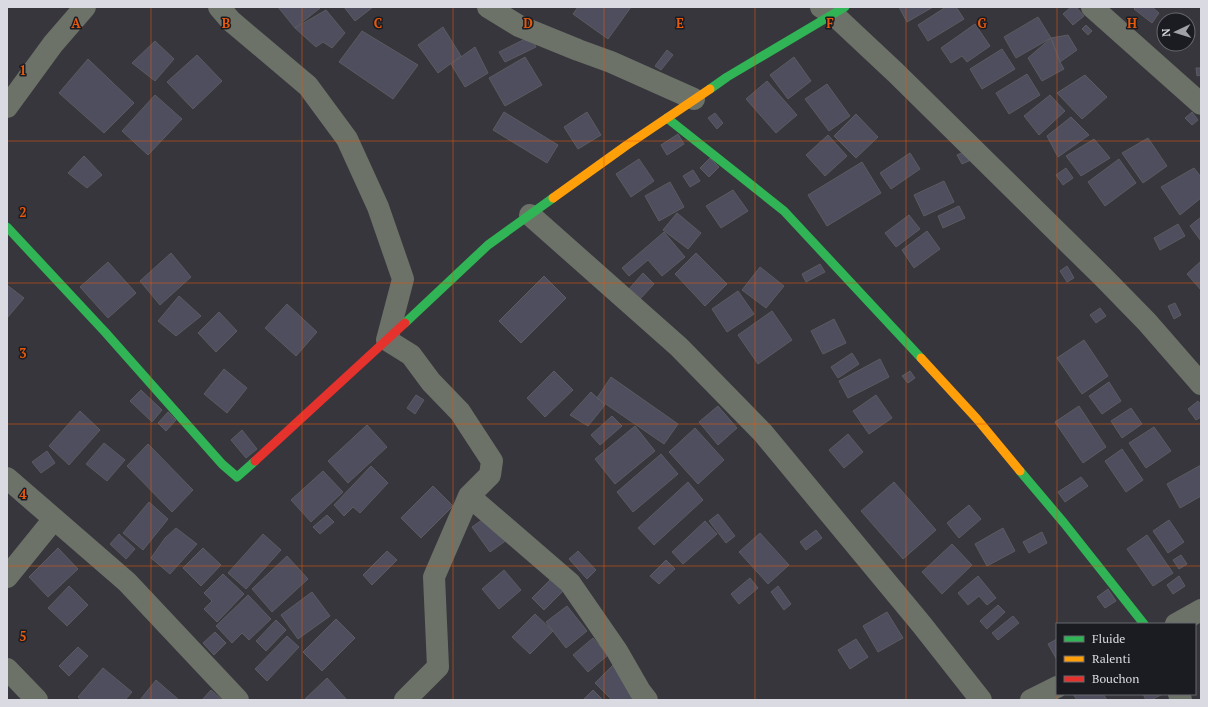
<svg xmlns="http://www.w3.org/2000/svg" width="1208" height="707" font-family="'PT Serif',serif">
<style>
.building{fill:#4e4e5e;stroke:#5b5b60}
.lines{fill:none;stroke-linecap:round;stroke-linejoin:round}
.street{stroke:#6c7268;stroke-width:22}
.fast{stroke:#30b455;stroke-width:9}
.slow{stroke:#ff9f0a;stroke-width:9}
.jam{stroke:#e5322d;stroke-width:9}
.grid{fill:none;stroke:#e8590c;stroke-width:1;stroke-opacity:0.55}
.grid-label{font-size:13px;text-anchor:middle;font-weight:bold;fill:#e8590c;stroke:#1b1c21;stroke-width:3;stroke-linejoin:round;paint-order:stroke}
</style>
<rect width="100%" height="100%" fill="#36363c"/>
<path class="building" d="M278 7H320V8L295 28Z
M344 7H373L355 21Z
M578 7H631L608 39 573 14Z
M899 7H933L907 22Z
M946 7H956L964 19 928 41 918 25Z
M1071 7H1076L1084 16 1073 25 1063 14Z
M1136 7H1152L1159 13 1152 23 1134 9Z
M326 10 345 33 332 48 323 42 316 47 295 28Z
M1038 17 1051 38 1016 58 1004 37Z
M975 24 990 46 967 62 962 56 951 63 941 48Z
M1086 25 1092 31 1088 35 1082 29Z
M443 27 461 56 438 73 418 45Z
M362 31 418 65 393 99 339 62Z
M1068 35 1077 50 1060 62 1051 38Z
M531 36 536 47 505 62 499 52Z
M1051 38 1060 62 1064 69 1042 81 1028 58Z
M155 41 174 59 155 81 132 63Z
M475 47 488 73 465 87 451 64Z
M1002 49 1015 69 982 89 970 69Z
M667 50 673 55 661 70 655 66Z
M197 55 222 81 193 109 167 82Z
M525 57 542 85 505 106 489 78Z
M794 57 811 81 788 99 770 75Z
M88 59 134 103 104 133 59 93Z
M1196 68H1201V75L1197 76Z
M1027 74 1040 95 1009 114 996 93Z
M1085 75 1107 97 1082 119 1057 93Z
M767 81 797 115 776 133 746 99Z
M827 84 850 116 829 131 805 99Z
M155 95 182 119 148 155 122 131Z
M1050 95 1065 111 1039 135 1024 116Z
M504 112 558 145 547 163 493 130Z
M587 112 601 135 578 149 564 127Z
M1192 112 1198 120 1192 125 1185 118Z
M715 113 723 123 717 129 708 118Z
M856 114 878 137 856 158 834 136Z
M1071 117 1089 135 1058 157 1047 136Z
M678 134 684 144 667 155 661 145Z
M828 135 847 156 825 176 806 155Z
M1148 138 1167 166 1143 183 1122 153Z
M1094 139 1110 158 1081 176 1066 156Z
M966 151 971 160 962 164 957 155Z
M910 153 920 169 891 189 880 173Z
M84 156 102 175 87 188 68 173Z
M710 158 719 167 709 177 700 168Z
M639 159 654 181 631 197 616 174Z
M1119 159 1136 183 1105 206 1088 182Z
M862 162 881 193 827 226 808 195Z
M1066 168 1073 178 1063 185 1056 175Z
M1194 168 1201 177V198L1180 215 1161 187Z
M693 170 700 181 690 187 683 176Z
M944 181 954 202 924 216 914 195Z
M670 182 684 207 659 221 645 196Z
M733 190 748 211 721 228 706 206Z
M959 206 965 218 943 228 938 216Z
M677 213 701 233 688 249 663 230Z
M909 215 920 229 896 247 885 233Z
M1201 217V241L1190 226Z
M1178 224 1185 236 1160 250 1154 238Z
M927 231 940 249 914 268 902 250Z
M664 232 685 257 662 276 648 260 629 276 622 268Z
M171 253 191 277 160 305 140 281Z
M696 253 727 284 705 306 675 274Z
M1201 261V290L1187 274Z
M108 262 136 293 108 318 80 287Z
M820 264 825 272 806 282 802 274Z
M1067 266 1074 278 1067 282 1060 271Z
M760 267 784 286 766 308 742 290Z
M643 273 654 284 640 299 629 289Z
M544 276 566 298 521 343 499 321Z
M7 285 24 298 7 318Z
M738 291 754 314 727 332 712 309Z
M179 296 201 316 176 336 158 321Z
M1175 303 1181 315 1174 319 1168 306Z
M287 304 317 332 296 356 265 328Z
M1100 308 1106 316 1096 323 1090 315Z
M772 311 792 340 758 364 738 335Z
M219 312 237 331 216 352 198 333Z
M834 319 846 343 823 354 811 331Z
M1084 340 1108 376 1082 394 1057 358Z
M852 353 859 364 838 378 831 367Z
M880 359 889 377 848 398 839 381Z
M224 369 247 388 227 413 204 394Z
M554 371 573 390 545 417 527 398Z
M910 371 915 378 908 383 902 376Z
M611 377 678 424 664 444 597 398Z
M1109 382 1121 401 1102 414 1089 396Z
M141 390 162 410 152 422 130 401Z
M591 392 605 405 588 426 570 415Z
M416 395 424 400 415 414 407 408Z
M876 395 892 418 869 434 853 411Z
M1198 401 1201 405V417L1196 420 1188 409Z
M718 406 737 428 718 445 699 422Z
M1079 406 1106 447 1083 463 1055 422Z
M1131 408 1142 424 1122 438 1111 421Z
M80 411 100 430 69 465 49 446Z
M168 412 176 420 166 431 158 423Z
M612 416 622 426 600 445 591 435Z
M367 425 387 447 348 483 328 461Z
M635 426 655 451 615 484 595 459Z
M1154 427 1171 451 1146 468 1129 443Z
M695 428 724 460 698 484 669 452Z
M242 430 257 449 246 458 231 440Z
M848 434 863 452 844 468 829 450Z
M104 443 125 460 107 481 86 464Z
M148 444 193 490 172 512 127 466Z
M1122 449 1143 480 1126 492 1105 461Z
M47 451 55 463 41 473 32 462Z
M661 454 678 474 633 512 617 492Z
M1201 465V496L1180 508 1167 484Z
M371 466 388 483 360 513 353 507 344 516 334 505Z
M323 471 343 492 311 522 291 500Z
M1081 477 1088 486 1065 502 1058 492Z
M688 482 703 500 654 545 638 528Z
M894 482 936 530 903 559 861 511Z
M433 486 453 506 421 538 401 518Z
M149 502 168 519 143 550 123 533Z
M969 505 981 519 959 538 947 523Z
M496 510 514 535 490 552 472 527Z
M718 514 735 536 726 543 709 521Z
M327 515 334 522 320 534 313 527Z
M1169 520 1184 542 1168 553 1153 531Z
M705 521 717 534 683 564 672 552Z
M176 528 197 544 170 574 151 558 165 538Z
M1003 528 1015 551 987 566 975 544Z
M816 530 822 538 806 550 800 542Z
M1042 532 1047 543 1029 553 1023 542Z
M760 533 789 565 768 584 739 552Z
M119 534 135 549 126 559 110 544Z
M263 534 281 550 246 589 228 573Z
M1147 535 1173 573 1153 586 1127 549Z
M952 544 972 565 942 594 922 572Z
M58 548 78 569 48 597 29 577Z
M203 548 221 565 201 586 183 568Z
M387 551 397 560 372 585 363 575Z
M578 551 596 570 587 579 569 559Z
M1181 555 1187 564 1179 569 1173 560Z
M287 556 308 579 272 612 252 589Z
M666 560 675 569 659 584 650 576Z
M504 570 521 590 499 609 482 589Z
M223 574 244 594 217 622 204 609 212 601 204 593Z
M555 575 567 587 544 610 532 598Z
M978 576 996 598 987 605 979 596 968 605 958 593Z
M1179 576 1185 586 1173 594 1167 585Z
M750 578 758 588 739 604 731 594Z
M69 586 88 605 67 626 48 608Z
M778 586 791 604 784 610 771 592Z
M1108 589 1116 601 1105 608 1097 597Z
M312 592 330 616 298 639 281 615Z
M248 595 271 619 249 640 242 633 232 643 216 626Z
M998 605 1005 612 987 629 980 621Z
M567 606 587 631 566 648 546 622Z
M887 612 903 638 878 652 863 626Z
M535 614 553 631 530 654 512 637Z
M1013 616 1019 623 998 640 992 633Z
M336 619 355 638 322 671 303 652Z
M276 620 286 630 266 651 256 641Z
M215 632 226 643 214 655 203 643Z
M287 636 299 647 267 681 255 669Z
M593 638 608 655 588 672 573 655Z
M856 639 868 657 850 669 838 650Z
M1057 639V660L1048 644Z
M78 647 88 656 69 676 59 666Z
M613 665 640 691 631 700H612L595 683Z
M103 668 132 692 125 700H82L78 697Z
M327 678 347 700H304Z
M156 680 179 700H140Z
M211 690 222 700H202Z
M593 690 603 700H583Z
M1073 694H1103L1107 700H1077Z
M1143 694H1163L1151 700H1146Z"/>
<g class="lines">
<path class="street" d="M219 7 231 21 308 86 347 139 378 207 403 279 387 340 411 355 431 382 460 412 492 461 490 475 469 496 434 577 438 667 405 700
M488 7 519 26 578 50 611 62 694 99
M821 7 833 14 896 73 1104 278 1147 322 1201 384
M1092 7 1201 104
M7 107 53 44 85 7
M530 215 679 347 763 433 922 625 981 700
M7 478 127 582 238 700
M469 496 570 583 617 651 640 691 647 700
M7 577 54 519
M1176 624 1201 610
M7 669 37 700
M1179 694 1181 700
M1031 700 1057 687"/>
<path class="fast" d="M710 89 727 77 845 7
M667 118 784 211 921 358
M7 227 105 332 222 464 237 477 255 461
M405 323 488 245 553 198
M1020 471 1064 523 1144 624"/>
<path class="slow" d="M553 198 627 145 710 89
M921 358 977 419 1020 471"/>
<path class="jam" d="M255 461 405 323"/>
</g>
<path class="grid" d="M151 7V700M302 7V700M453 7V700M604 7V700M755 7V700M906 7V700M1057 7V624M7 141H1201M7 283H1201M7 424H1201M7 566H1201M1057 624V694M1057 694V700"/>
<g class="grid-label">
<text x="76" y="28">A</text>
<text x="226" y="28">B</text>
<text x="378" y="28">C</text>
<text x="528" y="28">D</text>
<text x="680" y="28">E</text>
<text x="830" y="28">F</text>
<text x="982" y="28">G</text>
<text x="1132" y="28">H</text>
<text x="23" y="75">1</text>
<text x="23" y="217">2</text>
<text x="23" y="358">3</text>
<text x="23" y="499">4</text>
<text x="23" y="641">5</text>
</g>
<rect width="1208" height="707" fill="none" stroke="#dadbe2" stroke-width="16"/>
<rect x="1056" y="623" width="140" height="72" fill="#1b1c21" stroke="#67686e"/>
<rect x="1064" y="636" width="20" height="6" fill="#30b455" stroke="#67686e"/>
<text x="1092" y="643" font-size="12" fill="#dadbe2">Fluide</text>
<rect x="1064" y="656" width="20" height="6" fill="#ff9f0a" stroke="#67686e"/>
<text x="1092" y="663" font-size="12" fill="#dadbe2">Ralenti</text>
<rect x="1064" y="676" width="20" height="6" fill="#e5322d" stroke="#67686e"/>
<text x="1092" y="683" font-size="12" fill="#dadbe2">Bouchon</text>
<g transform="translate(1176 32) rotate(266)"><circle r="19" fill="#1b1c21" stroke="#67686e"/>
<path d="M0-3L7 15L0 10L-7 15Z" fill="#a1a1a8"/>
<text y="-6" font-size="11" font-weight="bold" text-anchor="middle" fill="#dadbe2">N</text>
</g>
</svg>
